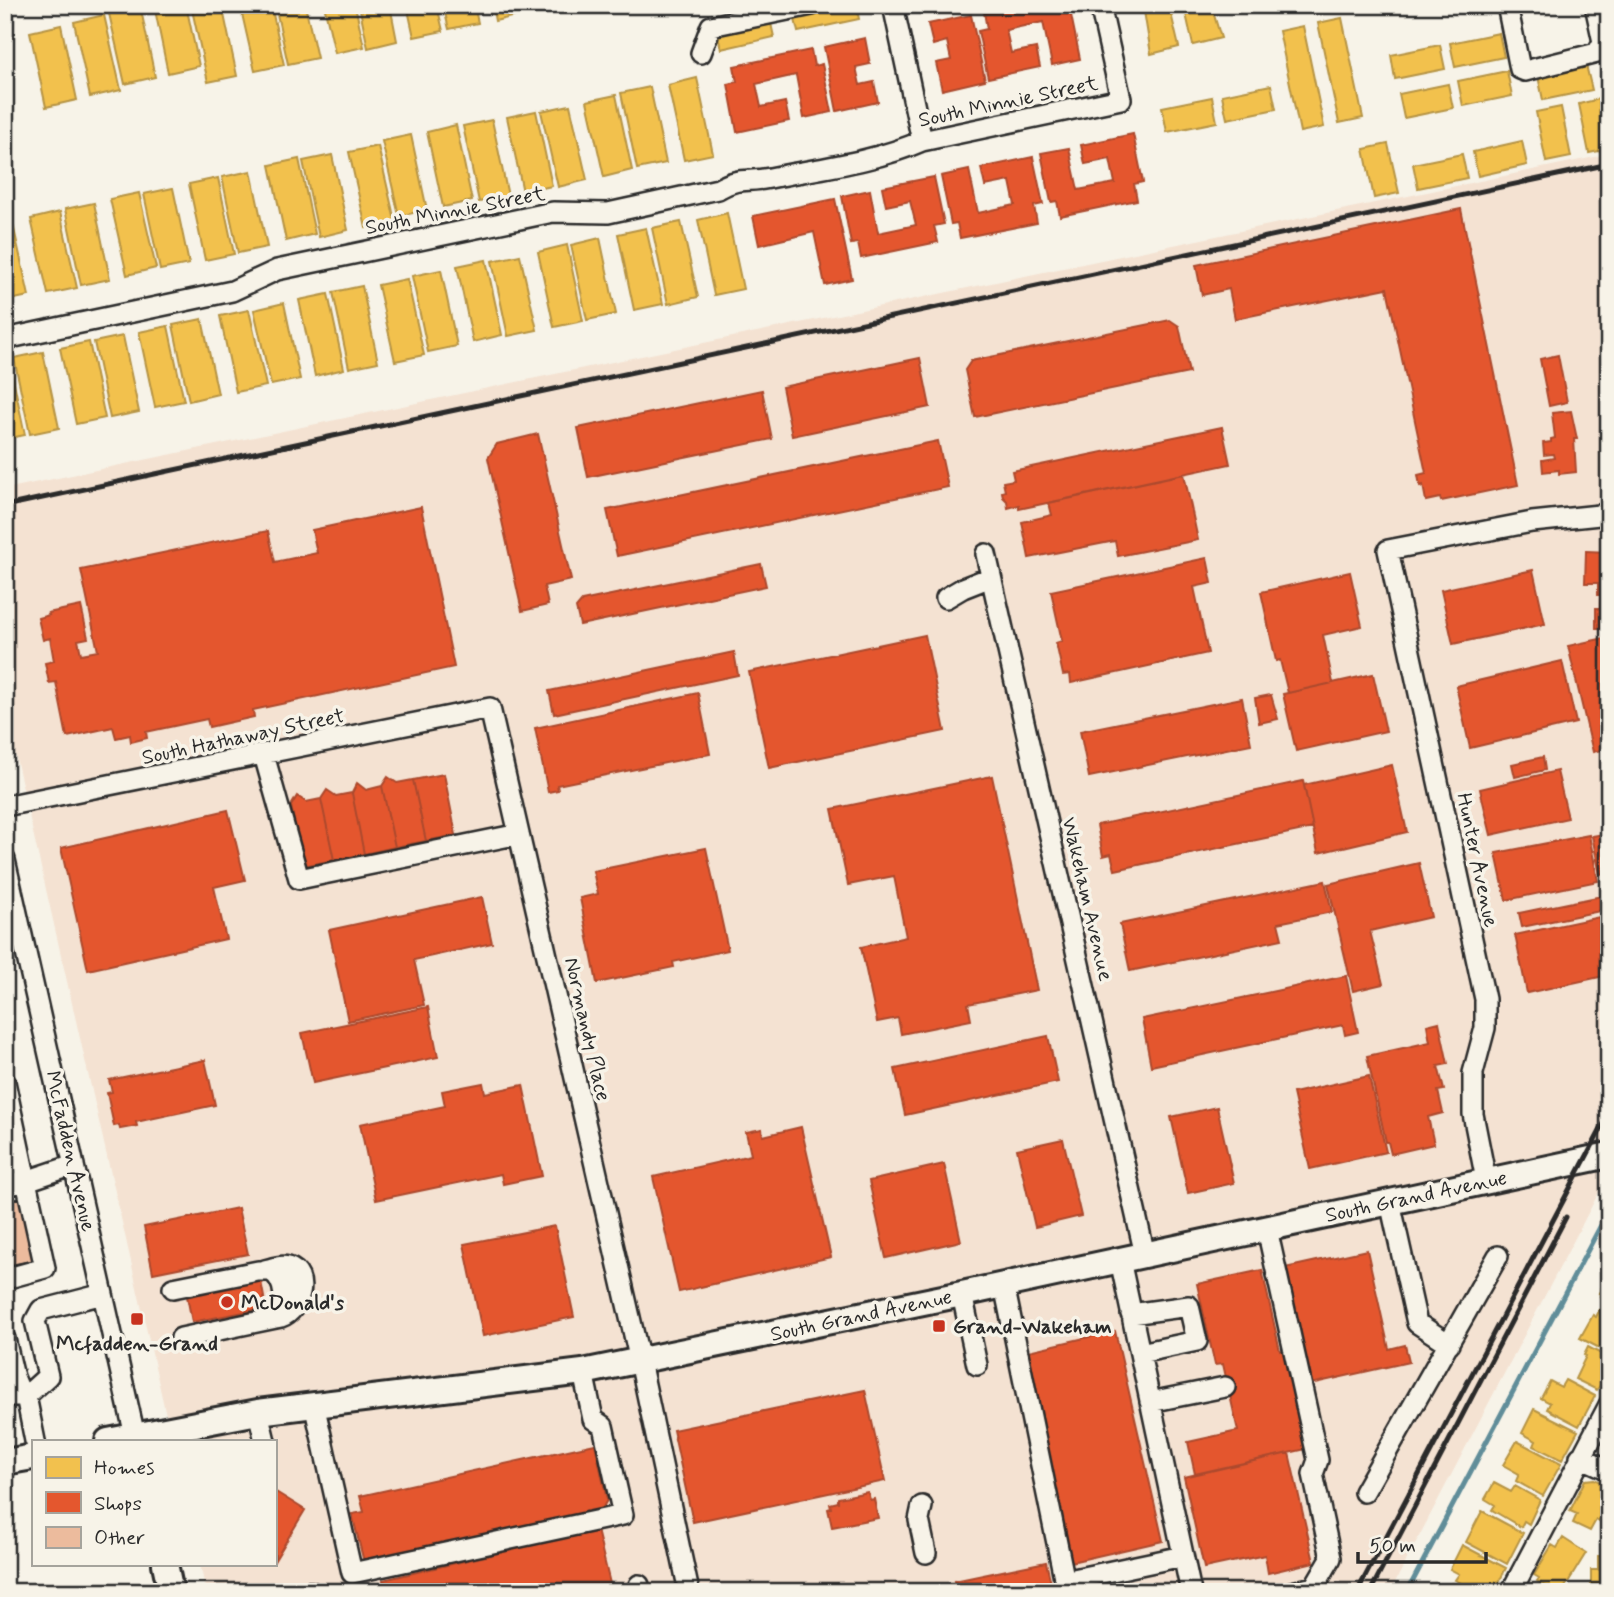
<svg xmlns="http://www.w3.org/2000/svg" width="1614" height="1597" font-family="Mynerve,sans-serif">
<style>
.built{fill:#f4e2d2}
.homes{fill:#f2c14e;stroke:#b69444;stroke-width:2}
.shops{fill:#e4572e;stroke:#ac4a2d;stroke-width:2}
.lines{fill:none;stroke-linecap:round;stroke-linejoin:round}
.stream{stroke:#608d99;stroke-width:5}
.building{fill:#ecbb9d;stroke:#2b2b2b;stroke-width:2}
.minor-casing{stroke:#2b2b2b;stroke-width:24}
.major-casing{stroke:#2b2b2b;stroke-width:30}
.minor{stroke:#f7f3e8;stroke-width:19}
.major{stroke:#f7f3e8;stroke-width:24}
.rail{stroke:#2b2b2b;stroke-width:5}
.poi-dot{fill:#c8321e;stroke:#f7f3e8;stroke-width:2.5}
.labels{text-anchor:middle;stroke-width:7;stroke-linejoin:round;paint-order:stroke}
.street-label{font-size:21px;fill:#2b2b2b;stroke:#f7f3e8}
.poi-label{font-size:21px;font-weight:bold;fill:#2b2b2b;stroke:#f7f3e8;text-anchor:start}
</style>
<rect width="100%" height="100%" fill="#f7f3e8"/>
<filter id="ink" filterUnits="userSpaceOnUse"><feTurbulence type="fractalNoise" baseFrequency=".0143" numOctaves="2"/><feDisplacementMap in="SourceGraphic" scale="14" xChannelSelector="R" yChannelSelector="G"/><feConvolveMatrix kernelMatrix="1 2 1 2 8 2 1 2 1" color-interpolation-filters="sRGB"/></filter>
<g filter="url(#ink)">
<path class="built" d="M1609 154V1173L1390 1592H206L200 1564H275V1441H172L5 710V489Z"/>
<path class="homes" d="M127 5H140L155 77 125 84 108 9Z
M154 5H186L199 66 168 73Z
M191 5H222L237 76 208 82Z
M240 5H271L284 65 255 71Z
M275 5H305L317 58 288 64Z
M324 5H355L364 47 335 53Z
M359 5H390L397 41 368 48Z
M407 5H437L443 31 414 37Z
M443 5H474L478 23 449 29Z
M492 5H522L524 14 495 21Z
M528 5H558L559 6 530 13Z
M842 5H856L859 19 798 32 794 15Z
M1143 5H1169L1179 47 1151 54Z
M1184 5H1211L1221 38 1193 45Z
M1515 5H1533L1534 9 1517 12Z
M104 15 121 90 90 97 74 22Z
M1342 18 1363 118 1339 123 1318 23Z
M770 19 774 37 721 49 717 31Z
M61 25 77 100 46 107 30 32Z
M1303 26 1324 127 1300 132 1279 31Z
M1499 33 1504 57 1455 67 1450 43Z
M1440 45 1445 69 1395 79 1391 55Z
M1586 65 1592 90 1543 100 1538 76Z
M1507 71 1512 96 1463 106 1458 81Z
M697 78 713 154 684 160 668 85Z
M1448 84 1453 108 1404 118 1399 94Z
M1271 85 1276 109 1227 119 1222 95Z
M650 87 666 163 637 169 621 93Z
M616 95 632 170 604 177 587 101Z
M1212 97 1217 122 1167 132 1162 107Z
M1603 98 1609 125V149L1589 153 1579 104Z
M570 105 587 180 558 187 541 111Z
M1561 107 1571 157 1546 162 1536 112Z
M536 111 552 186 523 192 507 117Z
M492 120 508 196 479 202 463 126Z
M456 125 472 201 443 207 427 132Z
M411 135 427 210 399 216 382 141Z
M1522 141 1527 165 1478 176 1473 152Z
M1388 144 1399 193 1374 198 1364 149Z
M378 146 395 221 366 228 349 152Z
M1462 154 1467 178 1418 188 1413 164Z
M332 155 348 230 319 237 303 161Z
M299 159 315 234 286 241 270 165Z
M251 171 267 247 238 253 222 177Z
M218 178 234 254 205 260 189 184Z
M173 188 189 264 160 270 144 194Z
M139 193 156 268 127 275 110 199Z
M94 203 110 279 81 285 65 209Z
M60 212 77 288 48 294 31 219Z
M727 213 743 289 714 295 698 220Z
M12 220 29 296 5 301V222Z
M681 222 698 297 668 304 652 228Z
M646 228 663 304 634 310 618 234Z
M600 238 616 314 587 320 571 245Z
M567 245 583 321 554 327 538 252Z
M520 255 537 330 508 336 492 261Z
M486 260 502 335 473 342 457 266Z
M441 270 457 346 428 352 412 276Z
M407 279 424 355 395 361 378 285Z
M362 286 378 362 349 368 333 292Z
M328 294 344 369 315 376 299 300Z
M284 303 300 379 271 385 254 310Z
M249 310 266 386 236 392 220 316Z
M202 319 218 394 189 401 173 325Z
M168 326 184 401 155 407 139 332Z
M123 336 139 412 110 418 94 342Z
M89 342 105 418 76 424 60 348Z
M43 352 59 428 30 434 14 358Z
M9 359 25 435 5 439V360Z
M1608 1276 1609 1298 1606 1297 1605 1299 1600 1296 1601 1294 1599 1293Z
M1600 1309 1609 1314V1353L1580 1338 1593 1315 1596 1317Z
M1588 1347 1609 1358V1371L1597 1390 1575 1379 1586 1356 1584 1355Z
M1565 1380 1595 1396 1579 1426 1547 1409 1550 1403 1541 1398 1550 1381 1561 1387Z
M1534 1409 1578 1431 1562 1460 1534 1446 1536 1441 1522 1433Z
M1517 1441 1561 1464 1543 1496 1516 1481 1519 1474 1503 1465Z
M1594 1479 1609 1486V1507L1601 1523 1596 1520 1590 1531 1573 1523 1577 1514 1570 1511 1585 1480Z
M1494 1483 1511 1492 1515 1486 1540 1500 1529 1524 1524 1521 1521 1527 1492 1510 1495 1505 1485 1499Z
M1482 1511 1523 1533 1507 1564 1466 1542Z
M1563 1538 1586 1553 1562 1592 1553 1591 1537 1581 1539 1578 1534 1575 1552 1545 1557 1548Z
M1462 1545 1506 1568 1494 1592H1478L1455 1580 1459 1574 1450 1569Z
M1598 1556H1609V1592H1591V1570H1598Z
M1452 1583 1468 1592H1437L1440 1586 1448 1590Z"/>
<path class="shops" d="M1017 5H1063L1064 12 1070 10 1080 59 1052 65 1043 22 1006 30 1011 53 1036 48 1040 67 988 78 978 31 987 29 984 12Z
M971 15 985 80 942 90 936 63 951 60 947 41 933 45 928 24Z
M865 38 870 64 856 67 860 85 874 82 878 102 837 111 824 47Z
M811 50 814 66 822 64 832 112 804 118 796 75 756 84 761 107 785 102 789 121 737 132 728 84 737 82 734 66Z
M1133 134 1143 182 1134 184 1137 200 1060 216 1057 201 1051 202 1041 153 1069 148 1078 190 1115 183 1110 159 1085 164 1081 145Z
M1033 157 1043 204 1034 206 1037 223 960 238 957 223 951 224 941 176 969 170 978 213 1015 205 1010 181 985 186 981 168Z
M934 177 944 224 934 226 938 242 861 258 858 243 851 244 842 196 870 190 878 233 916 225 910 201 886 206 882 187Z
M835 199 852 279 825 285 814 232 759 245 753 216Z
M1461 209 1518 485 1441 501 1440 498 1426 501 1423 485 1420 486 1418 475 1426 473 1387 288 1235 319 1229 289 1202 295 1196 265Z
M1170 320 1179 326 1189 373 975 417 965 370 971 361Z
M1558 355 1567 402 1549 406 1540 359Z
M920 358 930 407 792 436 782 387Z
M762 390 772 439 588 477 578 428Z
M1571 411 1577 439H1574L1576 472 1559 474V470L1543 472 1542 460 1554 458 1553 454 1544 455 1543 443 1551 442V439L1555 438 1552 413Z
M1222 427 1230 464 1019 509V505L1008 508 1007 501 1003 497 1002 492 1005 491 1003 482 1014 480 1012 471Z
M538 434 571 580 544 586 548 605 522 611 488 458 497 444Z
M938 441 948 487 617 556 607 510Z
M1184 474 1198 540 1118 556 1115 541 1029 558 1022 522 1052 515 1049 503Z
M421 507 454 667 253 710 254 717 209 727 207 719 146 732 147 738 131 742 130 735 116 738 113 727 67 737 56 682 49 683 45 663 54 661 50 638 43 640 38 618 49 615 48 613 81 606 88 638 78 640 81 654 98 651 81 570 268 531 275 562 317 553 312 530Z
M1586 551 1609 552V628H1596V608H1600L1601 595H1598V583H1585Z
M1207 558 1212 583 1194 587 1208 653 1071 683 1070 674 1063 675 1056 643 1062 641 1051 591Z
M761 564 766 586 580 625 576 608 582 601Z
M1533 570 1545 624 1453 644 1441 590Z
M1350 572 1362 626 1323 635 1333 683 1288 693 1280 660 1276 661 1261 592Z
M925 635 945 731 769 768 749 672Z
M1609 637V748L1593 752 1568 646Z
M734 652 738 675 554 714 549 691Z
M1562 661 1576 723 1470 748 1456 686Z
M1373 674 1386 731 1296 751 1283 694Z
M698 693 710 754 557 785 558 790 548 792 535 728Z
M1271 695 1278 719 1259 723 1255 698Z
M1242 698 1251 744 1089 777 1080 731Z
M1543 757 1545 770 1515 777 1512 764Z
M1392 765 1407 832 1318 853 1304 785Z
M1557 771 1568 818 1491 835 1480 789Z
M444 774 456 835 426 841 413 780Z
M992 776 1037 990 968 1004 971 1020 901 1034 898 1018 877 1022 861 947 906 937 894 876 848 885 832 809Z
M388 777 397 783 413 780 426 841 395 847 382 786Z
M1303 781 1313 828 1115 870 1111 854 1103 856 1097 825Z
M357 783 366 790 382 786 395 847 364 854 352 793Z
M327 790 336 796 352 793 364 854 334 860 321 799Z
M297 796 306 802 321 799 334 860 303 866 291 806Z
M228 810 245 880 214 887 226 939 88 970 61 848Z
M1604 834 1609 856V872L1600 874 1592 836Z
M1589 835 1598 881 1506 900 1496 853Z
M706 848 728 950 673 962 674 967 597 983 580 898 598 894 593 871Z
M1419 863 1431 917 1370 931 1383 984 1353 991 1328 884Z
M1325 881 1332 912 1278 923 1282 939 1130 971 1120 924Z
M1602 896 1605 910 1522 927 1519 913Z
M482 897 492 943 414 960 424 1005 348 1021 329 930Z
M1609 915V975L1527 993 1515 935Z
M1346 976 1358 1032 1345 1035 1343 1025 1151 1066 1142 1019Z
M428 1007 438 1057 313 1083 302 1033Z
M1439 1022 1448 1064 1438 1066 1444 1090 1438 1091 1443 1113 1428 1117 1434 1144 1391 1154 1388 1142H1386L1367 1056 1430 1042 1427 1025Z
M1048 1036 1058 1082 905 1115 895 1069Z
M205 1060 215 1105 136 1122 137 1126 120 1129 119 1125 114 1126 107 1093 112 1092 109 1080Z
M1369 1076 1386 1152 1310 1169 1293 1093Z
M483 1083 485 1093 523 1085 542 1176 503 1184 501 1174 376 1200 360 1124 445 1106 442 1091Z
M1217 1107 1234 1183 1188 1193 1171 1117Z
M801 1127 831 1257 679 1292 653 1177 751 1155 746 1132 762 1129 763 1136Z
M1063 1139 1081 1216 1035 1227 1017 1149Z
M944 1164 961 1241 886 1258 869 1181Z
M238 1208 248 1254 153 1273 144 1227Z
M555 1226 574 1317 483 1336 464 1244Z
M1367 1250 1389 1349 1405 1345 1409 1362 1310 1384 1285 1268Z
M1262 1270 1280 1351 1284 1350 1306 1449 1195 1474 1188 1442 1238 1431 1223 1364 1215 1365 1197 1284Z
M260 1276 266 1308 192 1322 187 1296 204 1293 202 1286Z
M1115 1331 1163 1541 1071 1562 1024 1352Z
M865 1390 885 1481 693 1522 673 1430Z
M595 1444 607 1500 602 1509 370 1562 363 1558 352 1514 364 1512 360 1496Z
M1289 1453 1314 1562 1268 1573 1265 1555 1204 1568 1184 1477Z
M276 1492 305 1510 275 1560V1494Z
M868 1492 870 1500 874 1499 878 1518 832 1527 828 1509 831 1508 830 1504 838 1502V1498Z
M597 1530 612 1592H386L383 1580Z
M1046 1562 1053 1592H956L954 1581Z"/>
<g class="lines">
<path class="stream" d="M1407 1592 1609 1210"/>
</g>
<path class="building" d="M22 1198 35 1260 6 1266 5 1201Z"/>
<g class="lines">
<defs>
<path id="minor" d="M893 5 922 141
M1507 5 1520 69 1525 71 1597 53 1603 42 1595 5
M701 53 711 26 812 5
M5 339 232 291 277 270 553 212 608 213 718 189C741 176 746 183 770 178 821 168 874 162 922 141L1121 99 1100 5
M986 554 1145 1255
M946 598 963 588 991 577
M264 755 299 879 519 834
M5 806 490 708 640 1361 689 1592
M5 860 135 1436
M5 1082 26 1181 74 1165
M1486 1180 1473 1114V1073L1485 1028V999L1388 550 1532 522 1609 514
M5 1186 26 1181 45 1268 5 1279
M1390 1202 1417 1323 1449 1344
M1267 1229 1318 1460 1313 1474 1331 1558 1314 1587 1292 1592
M1120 1260 1191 1592
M1004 1285 1067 1592
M173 1288 258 1271H271C286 1280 288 1306 276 1318
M962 1294 977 1365
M1131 1314 1189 1306 1197 1341 1140 1353
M181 1338 281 1317C301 1310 310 1274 288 1267 281 1265 272 1268 265 1270
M5 1339 14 1377 19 1389 26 1396 35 1441
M5 1396H26L48 1376 35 1321 41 1310 103 1294
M1150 1402 1225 1387
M314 1404 352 1573 623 1515 603 1426 593 1419 583 1372
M258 1412 265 1441
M1580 1457 1609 1470
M1364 1492 1498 1256
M922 1506 919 1520 926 1553
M1064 1581 1183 1556
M639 1585 640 1592
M307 1592H311
M1511 1592 1609 1405"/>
<path id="major" d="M108 1441 258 1412 583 1372 962 1294 1609 1155
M5 1462 33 1457
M165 1564 171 1592"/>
</defs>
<use href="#minor" class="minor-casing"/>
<use href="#major" class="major-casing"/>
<use href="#minor" class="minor"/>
<use href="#major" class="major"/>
<path class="rail" d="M5 506 1609 164
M1357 1592 1609 1114
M1370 1592 1566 1217"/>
</g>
</g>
<g class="poi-dot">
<circle cx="227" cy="1302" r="7"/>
<rect x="130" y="1312" width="14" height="14" rx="3.5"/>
<rect x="932" y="1319" width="14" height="14" rx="3.5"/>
</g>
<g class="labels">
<g class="street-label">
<text transform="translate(1008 101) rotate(-12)" y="7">South Minnie Street</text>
<text transform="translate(455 210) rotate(-11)" y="7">South Minnie Street</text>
<text transform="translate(243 736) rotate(-12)" y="7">South Hathaway Street</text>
<text transform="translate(1478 860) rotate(78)" y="7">Hunter Avenue</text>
<text transform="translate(1088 899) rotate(77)" y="7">Wakeham Avenue</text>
<text transform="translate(588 1029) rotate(77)" y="7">Normandy Place</text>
<text transform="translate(71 1151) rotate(77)" y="7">McFadden Avenue</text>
<text transform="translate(1416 1196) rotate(-12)" y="7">South Grand Avenue</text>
<text transform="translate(861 1315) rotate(-12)" y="7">South Grand Avenue</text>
</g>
<g class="poi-label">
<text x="241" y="1309">McDonald's</text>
<text x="953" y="1333">Grand-Wakeham</text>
<text x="137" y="1350" text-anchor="middle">Mcfadden-Grand</text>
</g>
</g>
<rect width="1614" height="1597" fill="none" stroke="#f7f3e8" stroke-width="28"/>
<rect x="14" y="14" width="1586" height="1569" fill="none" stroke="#2b2b2b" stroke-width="2.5" filter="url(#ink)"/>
<rect x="32" y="1440" width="245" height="126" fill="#f7f3e8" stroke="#a5a39c" stroke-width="2"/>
<rect x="46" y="1457" width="35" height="21" fill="#f2c14e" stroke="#a5a39c" stroke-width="2"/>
<text x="94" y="1474" font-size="21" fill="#2b2b2b">Homes</text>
<rect x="46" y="1492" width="35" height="21" fill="#e4572e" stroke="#a5a39c" stroke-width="2"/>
<text x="94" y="1510" font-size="21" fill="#2b2b2b">Shops</text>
<rect x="46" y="1527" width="35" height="21" fill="#ecbb9d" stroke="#a5a39c" stroke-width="2"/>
<text x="94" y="1544" font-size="21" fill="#2b2b2b">Other</text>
<path d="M1358 1552v10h128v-10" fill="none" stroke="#2b2b2b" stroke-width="3.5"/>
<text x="1369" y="1552" font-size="21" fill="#2b2b2b" stroke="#f7f3e8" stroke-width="5" paint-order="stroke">50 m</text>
</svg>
